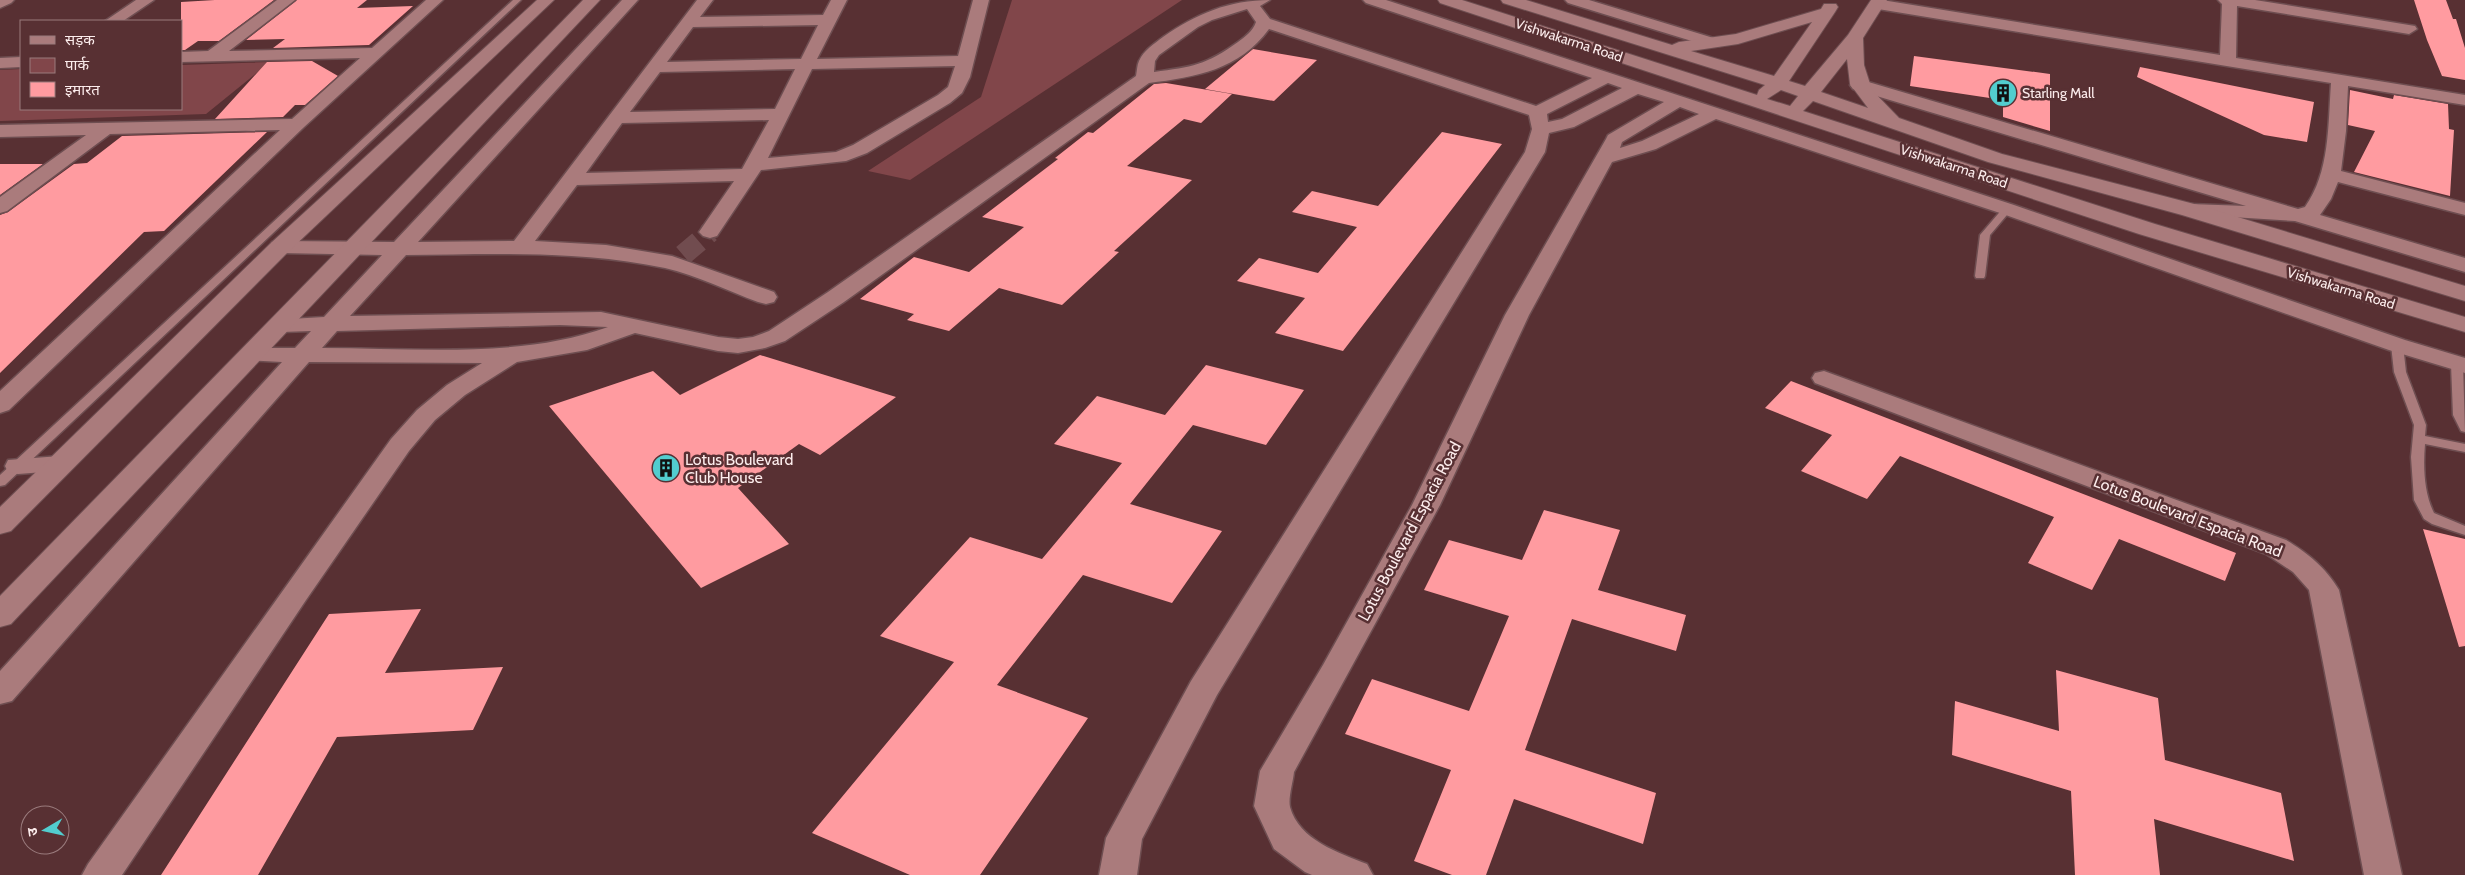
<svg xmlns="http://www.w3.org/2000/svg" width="2465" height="875" font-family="Cabin,'Noto Sans Devanagari',sans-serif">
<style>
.green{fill:#81464a}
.building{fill:#ff9ba0}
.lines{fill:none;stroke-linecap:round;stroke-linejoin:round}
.minor-tunnel{stroke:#714c4f;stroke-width:21;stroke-dasharray:21 11;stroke-linecap:butt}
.service-casing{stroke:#6e4e51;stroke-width:3}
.minor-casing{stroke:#6e4e51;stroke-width:3}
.tertiary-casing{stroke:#6e4e51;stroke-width:2}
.service{fill:#aa7b7c;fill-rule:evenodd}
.minor{fill:#aa7b7c;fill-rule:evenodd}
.tertiary{fill:#aa7b7c;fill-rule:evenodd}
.labels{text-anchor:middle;stroke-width:5;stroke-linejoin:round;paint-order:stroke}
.far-street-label{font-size:14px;fill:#fcecec;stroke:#583033}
.far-poi-label{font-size:14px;fill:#fcecec;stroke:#583033;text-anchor:start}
.poi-label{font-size:16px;fill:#fcecec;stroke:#583033;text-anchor:start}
.street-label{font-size:16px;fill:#fcecec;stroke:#583033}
</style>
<rect width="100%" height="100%" fill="#583033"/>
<path class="green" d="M1012 0H1182L910 180 868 171 981 97Z
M270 62 206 114 0 121V70L21 69V109H181V65Z"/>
<path class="building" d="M215 0H274L219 41H198L185 50H181V2Z
M297 0H367L357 8 413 6 369 45 273 48 285 39 246 40Z
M2414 0H2446L2453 19H2456L2465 48V80L2442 76 2427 40Z
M1253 49 1317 60 1274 101 1205 89Z
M1914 56 2050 74V131L2003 117V100L1910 86Z
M312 61 338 76 305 105H295L283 117 215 119 267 62Z
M2140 67 2314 102 2307 142 2264 135 2137 77Z
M1166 83 1232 94 1201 123 1184 119 1127 166 1192 180 1114 251 1119 252 1062 305 999 288 949 331 907 320 914 314 860 299 914 257 969 272 1024 227 982 217 1058 159 1055 158 1088 132 1093 133 1154 84Z
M2350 90 2393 99 2394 95 2448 104 2449 129 2454 130 2450 196 2354 172 2375 131 2348 125Z
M267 132 164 231 144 232 0 373V215L8 212 74 164 87 163 122 136Z
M1442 132 1502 144 1343 351 1275 333 1305 298 1237 281 1259 258 1318 273 1357 227 1292 212 1312 191 1378 206Z
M0 164H43L0 195Z
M760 355 896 397 820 455 799 444 738 488 789 544 701 588 549 406 653 371 680 395Z
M1206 365 1304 390 1266 445 1193 425 1130 504 1222 531 1172 603 1083 575 997 685 1088 718 980 875H910L812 833 954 662 880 636 970 537 1042 559 1122 463 1054 444 1097 396 1165 415Z
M1791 381 2236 553 2225 581 2119 539 2092 590 2028 563 2054 517 1900 456 1867 499 1801 471 1832 435 1765 408Z
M1544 510 1620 530 1598 590 1686 615 1676 651 1572 619 1525 750 1656 793 1643 844 1514 799 1486 875H1452L1414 861 1451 770 1345 734 1372 679 1469 711 1509 616 1424 590 1449 540 1522 560Z
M2423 529 2465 539V646L2459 647Z
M421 609 385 673 503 667 473 730 337 737 258 875H161L329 614Z
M2056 670 2158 698 2165 760 2281 793 2294 861 2154 819 2160 875H2075L2071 791 1952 755 1955 701 2059 731Z"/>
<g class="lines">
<path class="minor-tunnel" d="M683 255 710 232"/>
<defs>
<path id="service" d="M513 0H521L5 485 0 486V475Z
M2007 206 2012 209 1990 235 1985 276 1984 278H1976L1975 276 1980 235 2004 207Z
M2397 342 2403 345 2406 372 2426 425 2425 436 2465 444V452L2425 444C2423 467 2424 493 2434 513L2465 526V535L2432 524 2424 519 2414 500 2411 457 2414 425 2394 372 2391 345Z
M2457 361 2463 364 2465 432 2461 431 2453 415 2451 364Z"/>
<path id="minor" d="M0 0H14L11 3 0 8Z
M136 0H154L123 21H105Z
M277 0H295L229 51 372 48 426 0H443L303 128 9 410 0 413V391L280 130 110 134 7 211 0 213V197L86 135 0 137V125L292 119 360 58 181 62V52L208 51Z
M622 0H638L418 242 514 241 697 0H713L700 17 823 15 831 0H847L817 59 958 56 973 0H989L970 77 962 93 950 103 867 153 846 161 761 170 717 236 710 238 703 236 699 232 734 181 577 185 535 241 606 245 672 256 774 292 777 297 774 302 766 304 758 302C728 291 696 275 665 268 579 250 493 254 406 255L350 316 601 312 718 337 738 339 753 337 769 331 828 292 1136 76C1137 71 1137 65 1139 61 1144 50 1154 44 1163 37 1196 14 1229 0 1270 0L1260 6 1270 19 1536 106 1592 78 1366 3 1363 0H1386L2014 205 2405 340 2465 358V373L2389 350 2000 213 1716 119 1656 149 1612 162 1529 315 1440 505 1294 772C1293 782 1288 798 1290 807 1299 840 1339 853 1367 864L1373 875H1312L1305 872 1274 849 1254 806 1260 771 1323 665 1412 505 1505 315 1606 139 1608 135 1664 102 1638 94 1574 127 1549 133 1545 152 1217 695 1142 839 1137 875H1099L1106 838 1191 681 1525 152 1532 129 1529 115 1269 29C1239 70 1196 77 1149 83L844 302 785 341 765 348 738 353 718 351 635 333 587 350 517 362 465 395 435 420 409 451 306 600 122 875H82L88 864 391 439 417 410 447 385 482 363 309 362 12 701 0 704V671L282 362 243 360 240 355 243 350 252 348H295L311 331 281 332 273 330 269 325 273 320 324 317 382 255 280 253 272 252 269 247 272 242 280 241 394 242ZM1247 9 1256 22C1253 31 1245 37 1238 42 1206 65 1192 67 1154 72L1155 61 1159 55 1198 27 1212 20ZM818 25 801 59 667 62 693 27ZM955 66 948 87 938 95 853 145 836 152 768 158 812 69ZM795 69 775 109 630 112 660 72ZM1608 83 1622 88 1562 119 1548 122 1547 114ZM1680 107 1699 114 1642 141 1620 148 1622 142ZM769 120 742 169 586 173 622 123ZM560 325 608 327C520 359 414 348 322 348L337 331Z
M1565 0H1589L1720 40 1722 43 1720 46H1708L1568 3Z
M1882 0 2220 55 2222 4 2218 0H2255L2415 26 2417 29 2409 34 2237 6 2236 58 2465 95V105L2348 86 2346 131 2341 171 2465 203V215L2338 182 2331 199 2320 215 2465 258V272L2295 221 2183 214 2180 210 2183 206 2190 204 2246 206 1853 89 1850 85 1853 81H1865L2298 209 2305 207C2330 172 2328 125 2331 83L1878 9 1870 4 1873 1Z
M21 57V67L0 68V58Z
M1824 371 2286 540C2309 554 2325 567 2339 590L2402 875H2364L2309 590 2293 572 2266 554 1815 383 1812 378 1815 373Z
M60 456 70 458 73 464 70 470 18 474 8 472 5 466 8 460Z"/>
<path id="tertiary" d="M537 0H554L288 252 11 531 0 534V507L272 242Z
M583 0H600L11 624 0 627V596Z
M1438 0H1462L1757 95 1759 90 1765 85 1503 3 1501 0H1526L1672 45 1679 42 1736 34 1821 9 1824 4H1836L1838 7 1835 12 1789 81 1805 86 1848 35 1871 0H1887L1863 38 1864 65 1872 90 1899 118 2002 154 2198 205 2465 286V301L2182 215 1988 162 1813 101 1803 111 2155 224 2465 317V332L2139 234 1440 3ZM1812 22 1774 76 1691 51 1738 44ZM1847 59 1850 84 1868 108 1821 92ZM1781 90 1798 96 1790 106 1767 99Z"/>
</defs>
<use href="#service" class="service-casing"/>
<use href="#minor" class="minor-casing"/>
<use href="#tertiary" class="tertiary-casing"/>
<use href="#service" class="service"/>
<use href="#minor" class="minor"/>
<use href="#tertiary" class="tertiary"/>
</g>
<defs>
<symbol id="building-disc" viewBox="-11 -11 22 22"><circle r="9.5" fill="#52cdcf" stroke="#583033"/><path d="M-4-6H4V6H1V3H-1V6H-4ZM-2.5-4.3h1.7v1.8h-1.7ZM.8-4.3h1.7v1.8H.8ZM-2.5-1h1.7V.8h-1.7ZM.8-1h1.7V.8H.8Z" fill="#111"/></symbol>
</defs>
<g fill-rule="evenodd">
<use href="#building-disc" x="1987" y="77" width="32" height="32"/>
<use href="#building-disc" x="650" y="452" width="32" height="32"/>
</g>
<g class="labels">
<g class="far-street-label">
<text transform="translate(1569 40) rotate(18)" y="5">Vishwakarma Road</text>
<text transform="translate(1954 166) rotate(18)" y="5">Vishwakarma Road</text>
<text transform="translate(2341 288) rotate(17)" y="5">Vishwakarma Road</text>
</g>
<g class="far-poi-label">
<text x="2022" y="98">Starling Mall</text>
</g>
<g class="poi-label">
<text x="685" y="465">Lotus Boulevard<tspan x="685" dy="18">Club House</tspan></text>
</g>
<g class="street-label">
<text transform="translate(2188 516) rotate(21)" y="6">Lotus Boulevard Espacia Road</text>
<text transform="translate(1409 531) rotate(-62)" y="6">Lotus Boulevard Espacia Road</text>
</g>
</g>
<rect x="20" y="20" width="162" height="90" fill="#583033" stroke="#9a7b7d"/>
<rect x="30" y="36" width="25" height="8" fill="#aa7b7c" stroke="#9a7b7d"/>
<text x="65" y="45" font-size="15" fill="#fcecec">सड़क</text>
<rect x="30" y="58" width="25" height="15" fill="#81464a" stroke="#9a7b7d"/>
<text x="65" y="70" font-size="15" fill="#fcecec">पार्क</text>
<rect x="30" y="82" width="25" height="15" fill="#ff9ba0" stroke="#9a7b7d"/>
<text x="65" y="95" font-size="15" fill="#fcecec">इमारत</text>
<g transform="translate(45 830) rotate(261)"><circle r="24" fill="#583033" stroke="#9a7b7d"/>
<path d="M0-4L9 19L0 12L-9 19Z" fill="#52cdcf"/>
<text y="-8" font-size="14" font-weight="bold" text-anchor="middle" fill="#fcecec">उ</text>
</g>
</svg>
